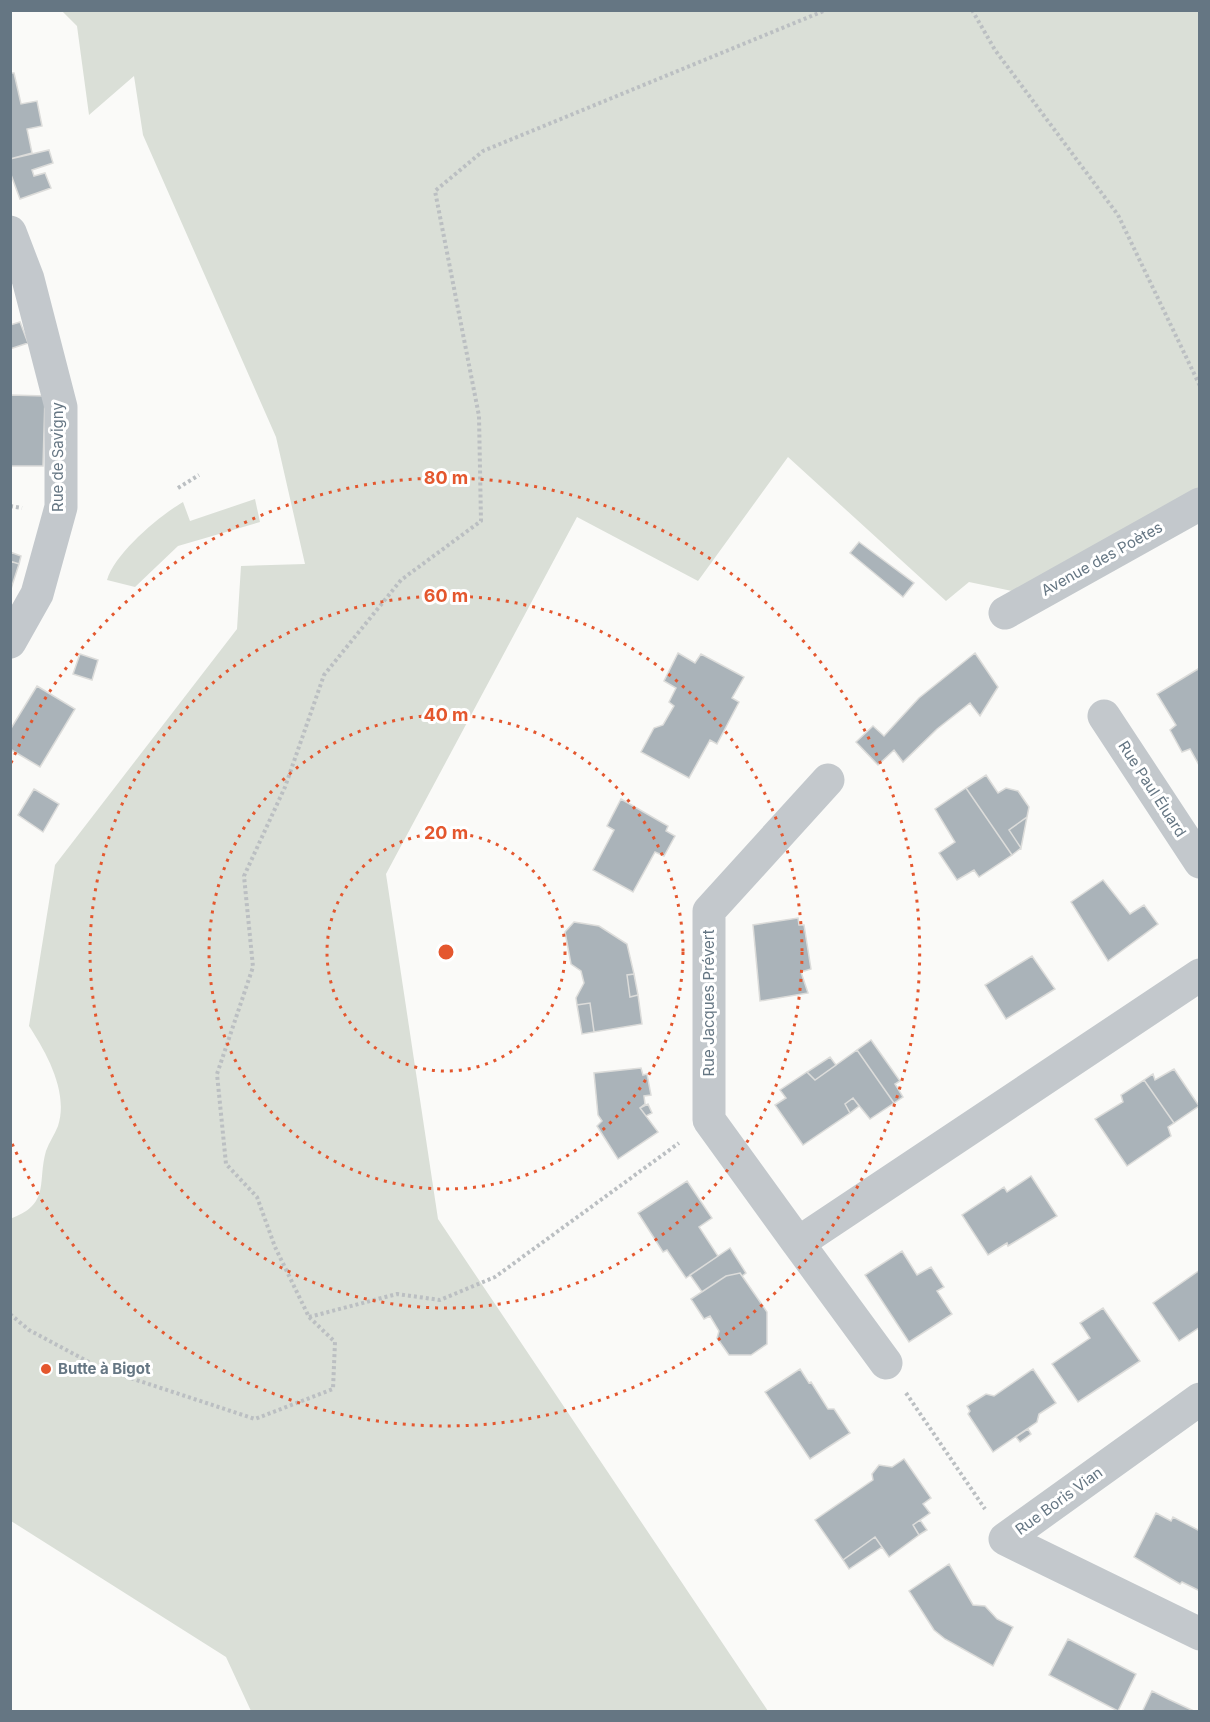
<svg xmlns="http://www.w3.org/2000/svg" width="1210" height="1722" font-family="Inter,sans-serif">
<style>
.green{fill:#dadfd7}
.building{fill:#aab3b9;stroke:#dcdcda;stroke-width:1.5}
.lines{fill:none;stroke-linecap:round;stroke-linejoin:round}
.path{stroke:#bbbfc2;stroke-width:4;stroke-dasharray:3 3;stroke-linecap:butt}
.minor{stroke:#c3c8cc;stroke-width:33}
.ring{fill:none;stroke:#e4572e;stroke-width:3;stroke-dasharray:3 6}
.poi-dot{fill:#e4572e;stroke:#fff;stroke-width:2}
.labels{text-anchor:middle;stroke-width:6;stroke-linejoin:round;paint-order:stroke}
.street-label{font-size:15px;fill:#657683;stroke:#fff}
.poi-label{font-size:15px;font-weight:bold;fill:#657683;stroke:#fff;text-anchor:start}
.centre{fill:#e4572e;stroke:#fff;stroke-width:3}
.ring-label{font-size:18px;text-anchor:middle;font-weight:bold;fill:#e4572e;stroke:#fff;stroke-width:6;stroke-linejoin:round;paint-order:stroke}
</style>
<rect width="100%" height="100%" fill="#fafaf8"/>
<path class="green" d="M62 11H1199V495L1022 593 969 582 946 601 788 457 698 581 577 517 386 874 438 1219 768 1711H251L226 1657 11 1521 10 1219C51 1204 37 1183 46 1151 49 1142 55 1134 58 1126 69 1092 46 1052 29 1026L55 865 237 629 241 566 305 564 276 437 143 135 134 76 89 115 77 26Z
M255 499 260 522 178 546 135 587 107 580C115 553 159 516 183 502L190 521Z"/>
<path class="building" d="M10 73H14L21 104 37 101 42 126 27 129 32 153 10 159Z
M49 150 53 163 32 170 34 176 45 173 51 188 20 199 10 172V159Z
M20 322 28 343 10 349V325Z
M10 395 45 396 43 466H10Z
M859 542 914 583 903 597 850 553Z
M10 552 21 556 19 564 10 561Z
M10 561 19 564 10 592Z
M678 653 695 663 701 654 744 677 732 698 739 702 717 744 710 740 689 778 641 752 654 728 663 725 674 706 669 702 676 688 664 681Z
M975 653 998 687 980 716 970 703 937 729 903 762 894 750 878 765 856 742 873 726 884 736 919 698Z
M80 654 98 660 92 680 73 674Z
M1198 669 1200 671 1199 765 1190 749 1182 752 1170 730 1176 725 1157 694Z
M37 686 75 709 40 767 10 749V730Z
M986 775 998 793 1006 788 1018 791 1029 807 1027 817 1009 830 1021 848 1012 855 966 788Z
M966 788 1012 855 979 877 974 870 957 880 939 853 955 842 935 809Z
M34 789 59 804 43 832 18 815Z
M621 799 668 826 666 831 675 836 664 856 655 852 633 892 593 870 614 830 607 826Z
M1027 817 1021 848 1009 830Z
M1103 880 1130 914 1144 905 1158 924 1108 961 1071 902Z
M798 918 799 925H804L811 969 801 972 808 993 760 1001 753 925Z
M574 922 599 926 627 944 634 974 627 975 630 997 638 995 642 1024 594 1032 590 1003 577 1005 576 998 584 983 581 971 571 964 565 932Z
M1032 956 1055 989 1006 1019 985 985Z
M634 974 638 995 630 997 627 975Z
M590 1003 594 1032 582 1034 577 1005Z
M871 1040 900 1081 895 1084 903 1097 894 1103 857 1050Z
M857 1050 894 1103 870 1119 853 1098 845 1104 850 1113 803 1145 775 1105 786 1098 780 1090 807 1072 815 1080Z
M830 1057 836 1065 815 1080 807 1072Z
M641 1068 643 1075 647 1074 651 1095 644 1096 645 1104 640 1108 658 1132 618 1159 597 1126 602 1121 598 1115 594 1073Z
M1174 1069 1199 1106 1174 1123 1144 1080 1153 1074 1155 1080Z
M1144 1080 1174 1123 1168 1127 1171 1136 1127 1166 1095 1119 1123 1102 1121 1095Z
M853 1098 859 1106 850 1113 845 1104Z
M648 1104 652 1113 646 1116 640 1108Z
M1031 1176 1057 1216 1008 1246 1007 1243 988 1255 962 1215 1004 1187 1007 1192Z
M687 1181 712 1218 699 1227 718 1256 686 1278 667 1250 663 1252 638 1213Z
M730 1248 746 1273 742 1276 740 1273 726 1276 702 1292 690 1275Z
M902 1251 917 1275 931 1267 944 1287 937 1291 952 1314 909 1342 865 1275Z
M1200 1270V1327L1179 1341 1153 1303Z
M740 1273 767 1312V1344L751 1355H729L717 1338 719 1331 710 1316 704 1319 691 1299 726 1276Z
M1103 1308 1140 1361 1078 1402 1052 1364 1090 1338 1080 1323Z
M800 1369 809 1383 811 1382 828 1409H834L850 1433 810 1459 765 1392Z
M1033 1369 1056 1403 1039 1414 1037 1422 993 1452 968 1414 970 1411 967 1406 986 1394 994 1396Z
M1028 1429 1031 1434 1020 1442 1016 1437Z
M904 1459 931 1498 923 1504 930 1513 913 1525 919 1535 889 1557 875 1537 843 1560 815 1520 873 1480 872 1474 879 1465 892 1467Z
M1156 1513 1171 1521 1173 1517 1200 1531V1591L1182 1582 1180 1584 1134 1557Z
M920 1520 927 1530 919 1535 913 1525Z
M875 1537 882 1547 849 1569 843 1560Z
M949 1564 973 1605 985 1606 997 1619 1013 1627 993 1666 945 1639 934 1630 909 1591Z
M1068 1639 1136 1674 1118 1711 1049 1675Z
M1152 1691 1168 1699 1196 1712H1142Z"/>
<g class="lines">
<path class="path" d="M972 10 995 50 1118 215 1200 386
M178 488 199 475
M10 506 22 508
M10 1314 29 1330 100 1368 255 1419 333 1389 335 1342 309 1317 275 1247 257 1197 226 1164 217 1074 253 967 244 876 285 787 324 675 401 580 481 521 479 416 435 191 483 151 826 10
M309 1317 397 1294 440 1300 495 1277 679 1143
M906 1393 985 1509"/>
<path class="minor" d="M10 232 28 279 61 407V507L37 594 10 642
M1005 613 1200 504
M1104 716 1200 862
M828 780 709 911V1120L798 1243 1200 975
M798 1243 886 1363
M1200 1399 1005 1539 1200 1634"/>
</g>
<g class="ring">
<circle cx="446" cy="952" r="119"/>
<circle cx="446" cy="952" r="237"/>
<circle cx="446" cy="952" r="356"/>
<path d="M11 763A474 474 0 1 1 11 1141"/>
</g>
<circle class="poi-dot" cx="46" cy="1369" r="6"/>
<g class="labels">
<g class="street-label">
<text transform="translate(58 457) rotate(-90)" y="5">Rue de Savigny</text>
<text transform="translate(1102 559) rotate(-29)" y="5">Avenue des Poètes</text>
<text transform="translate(1152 789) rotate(57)" y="5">Rue Paul Éluard</text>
<text transform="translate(709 1003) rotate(-90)" y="5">Rue Jacques Prévert</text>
<text transform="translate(1059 1501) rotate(-36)" y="5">Rue Boris Vian</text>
</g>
<g class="poi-label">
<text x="58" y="1374">Butte à Bigot</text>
</g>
</g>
<circle cx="446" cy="952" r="9" class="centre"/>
<g class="ring-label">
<text x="446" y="484">80 m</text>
<text x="446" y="602">60 m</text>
<text x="446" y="721">40 m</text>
<text x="446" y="839">20 m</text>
</g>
<rect width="1210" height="1722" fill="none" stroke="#657683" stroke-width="24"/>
</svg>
